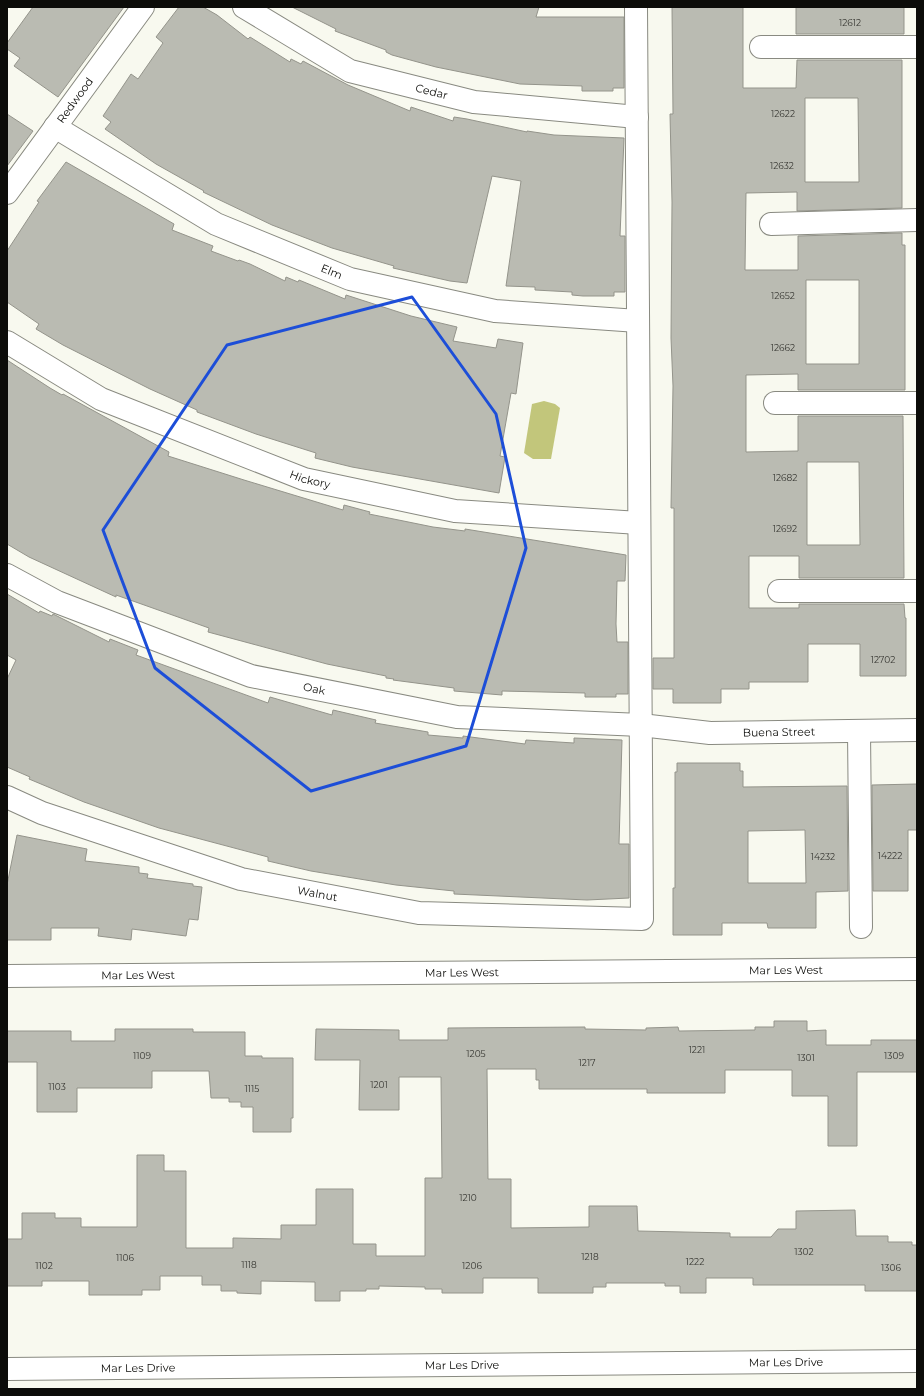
<svg xmlns="http://www.w3.org/2000/svg" width="924" height="1396" font-family="Montserrat,sans-serif">
<style>
.water{fill:#c2c67b}
.building{fill:#babbb2;stroke:#94948b;fill-rule:evenodd}
.lines{fill:none;stroke-linecap:round;stroke-linejoin:round}
.minor-casing{stroke:#898a81;stroke-width:24}
.minor{stroke:#fff;stroke-width:22}
.marked{fill:none;stroke:#1d4ed8;stroke-width:3;stroke-linejoin:round}
.labels{text-anchor:middle;stroke-width:4;stroke-linejoin:round;paint-order:stroke}
.number-label{font-size:9px;fill:#383833}
.street-label{font-size:11px;fill:#0c0c09;stroke:#f8f9ef}
</style>
<rect width="100%" height="100%" fill="#f8f9ef"/>
<path class="water" d="M544 401 555 404 560 408 551 459H533L524 453 532 404Z"/>
<path class="building" d="M33 7H124L58 97 14 66 20 58 7 49V43Z
M179 7H203L217 15 248 39 250 37 290 62 291 59 301 64 303 61 348 85 410 111 411 107 453 121 454 117 467 119 527 132V131L554 135 624 138 620 236H625V292H614V296H583L572 295V292L535 290V287L506 286 521 181 492 176 467 283 450 281 393 268 394 266 332 248 272 225 203 192 204 191 156 164 105 129 111 122 103 116 131 74 138 79 163 43 156 37Z
M292 7H539L536 17H624V88H613V91H582V86L520 84 436 67 392 55 386 52V50L335 31 336 29Z
M672 7H743V88H796L797 60H902V208L797 211V192L746 193 745 270H798V236L902 233V245H905V390H798V374L746 375V452L798 451V416H903L904 578H799V556H749V608H799V604H904L905 618H906V676H860V644H808V682H749V689H721V703H673V689H653V658H674V508H671L673 386 671 338 672 202 670 114H673ZM805 98H858L859 182H805ZM806 280H859V364H806ZM807 462H859L860 545H807Z
M796 7H904V34H796Z
M7 114 33 131 7 166Z
M66 162 174 224 172 230 213 246 211 251 238 261 239 260 250 264 285 281 286 277 298 282 299 280 345 299 346 295 411 316 457 327 453 341 496 348 498 339 523 343 516 394 511 393 500 456 505 457 499 493 352 467 315 458 316 453 256 434 197 412V410L150 389 63 345 36 329 39 324 7 302V251L39 202 37 201Z
M7 360 50 388 62 395 63 394 169 452 168 456 244 480 343 510 344 505 370 512 369 514 433 527 465 531V529L626 555 625 581H617L616 624 617 642H628V694H616V697H585V693L502 691V695L454 691V688L393 680 394 679 386 678V676L327 664 208 632 209 628 116 595V597L29 557 7 544Z
M7 594 39 613 40 611 52 616 53 614 109 642 110 639 138 650 136 655 268 703 270 697 332 715 333 710 376 720 375 723 428 732V735L463 738V736L525 744 526 740 574 743V738L622 740 619 844H629V898L587 900 454 894V891L396 885 311 871 268 861V857L159 828 84 802 29 779 30 777 7 767V679L16 660 7 655Z
M677 763H740V771H743V787L847 786 848 891 816 892V928H768L767 923H722V935H673V888H675V772H677ZM805 830 806 883H748V831Z
M917 784V830H908V891H873L872 785Z
M17 835 87 849 85 861 139 867V873L148 874 147 878 193 884V886L202 887 198 920 189 919 186 936 132 929 131 940 98 936 99 928H51V940H7V885Z
M774 1021H807V1031L826 1030V1045H871V1040H917V1072H857V1146H828V1096H792V1070H725V1093H647V1089H539V1080H536V1069H487L488 1179H511V1228L589 1227V1206H637L638 1231 730 1233V1237H771L778 1229H796V1211L855 1210 856 1236H888V1242H912V1245H917V1291H865V1285H753V1278H706V1293H680V1286H665V1283H606V1287H593V1293H538V1278H483V1293H442V1289H425V1287L379 1286V1289H366V1291H340V1301H315V1282L261 1281V1294L237 1293V1291H221V1285H202V1276H160V1290H142V1295H89V1281H42V1286H7V1239H22V1213H55V1218H81V1227H137V1155H164V1171H186V1248H233V1238L281 1239V1225H316V1189H353V1244H376V1256H425V1178H442L441 1077H399V1110H359L360 1060H315L316 1029 399 1030V1040H448V1028L585 1027V1029L646 1030V1028L678 1027 679 1031 755 1030V1027H774Z
M115 1029H193V1032H245V1056H262V1058H293V1118H291V1132H253V1107H241V1102H229V1098H211L209 1071H152V1088H77V1112H37V1062H7V1031H71V1041H115Z"/>
<g class="lines">
<defs>
<g id="minor">
<path id="s1" d="M244 7 350 71 474 102 637 117"/>
<path d="M761 47H917"/>
<path id="s2" d="M55 127 216 224 350 279 495 311 638 321"/>
<path id="s3" d="M7 193 143 7"/>
<path d="M771 224 917 220"/>
<path id="s4" d="M7 342 101 399 304 479 455 511 639 523"/>
<path d="M775 403H917"/>
<path id="s5" d="M7 575 57 602 251 676 457 717 641 725 710 733 917 730"/>
<path d="M779 591H917"/>
<path d="M859 731 861 927"/>
<path id="s6" d="M7 797 42 813 241 879 419 913 642 919 636 7"/>
<path id="s7" d="M7 976 917 969"/>
<path id="s8" d="M7 1369 917 1361"/>
</g>
</defs>
<use href="#minor" class="minor-casing"/>
<use href="#minor" class="minor"/>
</g>
<path class="marked" d="M412 297 496 414 526 548 466 746 311 791 155 668 103 530 227 345Z"/>
<g class="labels">
<g class="number-label">
<text x="850" y="26">12612</text>
<text x="783" y="117">12622</text>
<text x="782" y="169">12632</text>
<text x="783" y="299">12652</text>
<text x="783" y="351">12662</text>
<text x="785" y="481">12682</text>
<text x="785" y="532">12692</text>
<text x="883" y="663">12702</text>
<text x="890" y="859">14222</text>
<text x="823" y="860">14232</text>
<text x="697" y="1053">1221</text>
<text x="476" y="1057">1205</text>
<text x="142" y="1059">1109</text>
<text x="894" y="1059">1309</text>
<text x="806" y="1061">1301</text>
<text x="587" y="1066">1217</text>
<text x="379" y="1088">1201</text>
<text x="57" y="1090">1103</text>
<text x="252" y="1092">1115</text>
<text x="468" y="1201">1210</text>
<text x="804" y="1255">1302</text>
<text x="590" y="1260">1218</text>
<text x="125" y="1261">1106</text>
<text x="695" y="1265">1222</text>
<text x="249" y="1268">1118</text>
<text x="44" y="1269">1102</text>
<text x="472" y="1269">1206</text>
<text x="891" y="1271">1306</text>
</g>
<g class="street-label">
<text dy="4" stroke="none"><textPath href="#s1" startOffset="208">Cedar</textPath></text>
<text dy="4" stroke="none"><textPath href="#s3" startOffset="115">Redwood</textPath></text>
<text dy="4" stroke="none"><textPath href="#s2" startOffset="313">Elm</textPath></text>
<text dy="4" stroke="none"><textPath href="#s4" startOffset="334">Hickory</textPath></text>
<text dy="4" stroke="none"><textPath href="#s5" startOffset="329">Oak</textPath></text>
<text dy="4" stroke="none"><textPath href="#s5" startOffset="797">Buena Street</textPath></text>
<text dy="4" stroke="none"><textPath href="#s6" startOffset="326">Walnut</textPath></text>
<text dy="4" stroke="none"><textPath href="#s7" startOffset="779">Mar Les West</textPath></text>
<text dy="4" stroke="none"><textPath href="#s7" startOffset="455">Mar Les West</textPath></text>
<text dy="4" stroke="none"><textPath href="#s7" startOffset="131">Mar Les West</textPath></text>
<text dy="4" stroke="none"><textPath href="#s8" startOffset="779">Mar Les Drive</textPath></text>
<text dy="4" stroke="none"><textPath href="#s8" startOffset="455">Mar Les Drive</textPath></text>
<text dy="4" stroke="none"><textPath href="#s8" startOffset="131">Mar Les Drive</textPath></text>
</g>
</g>
<rect width="924" height="1396" fill="none" stroke="#0c0c09" stroke-width="16"/>
</svg>
